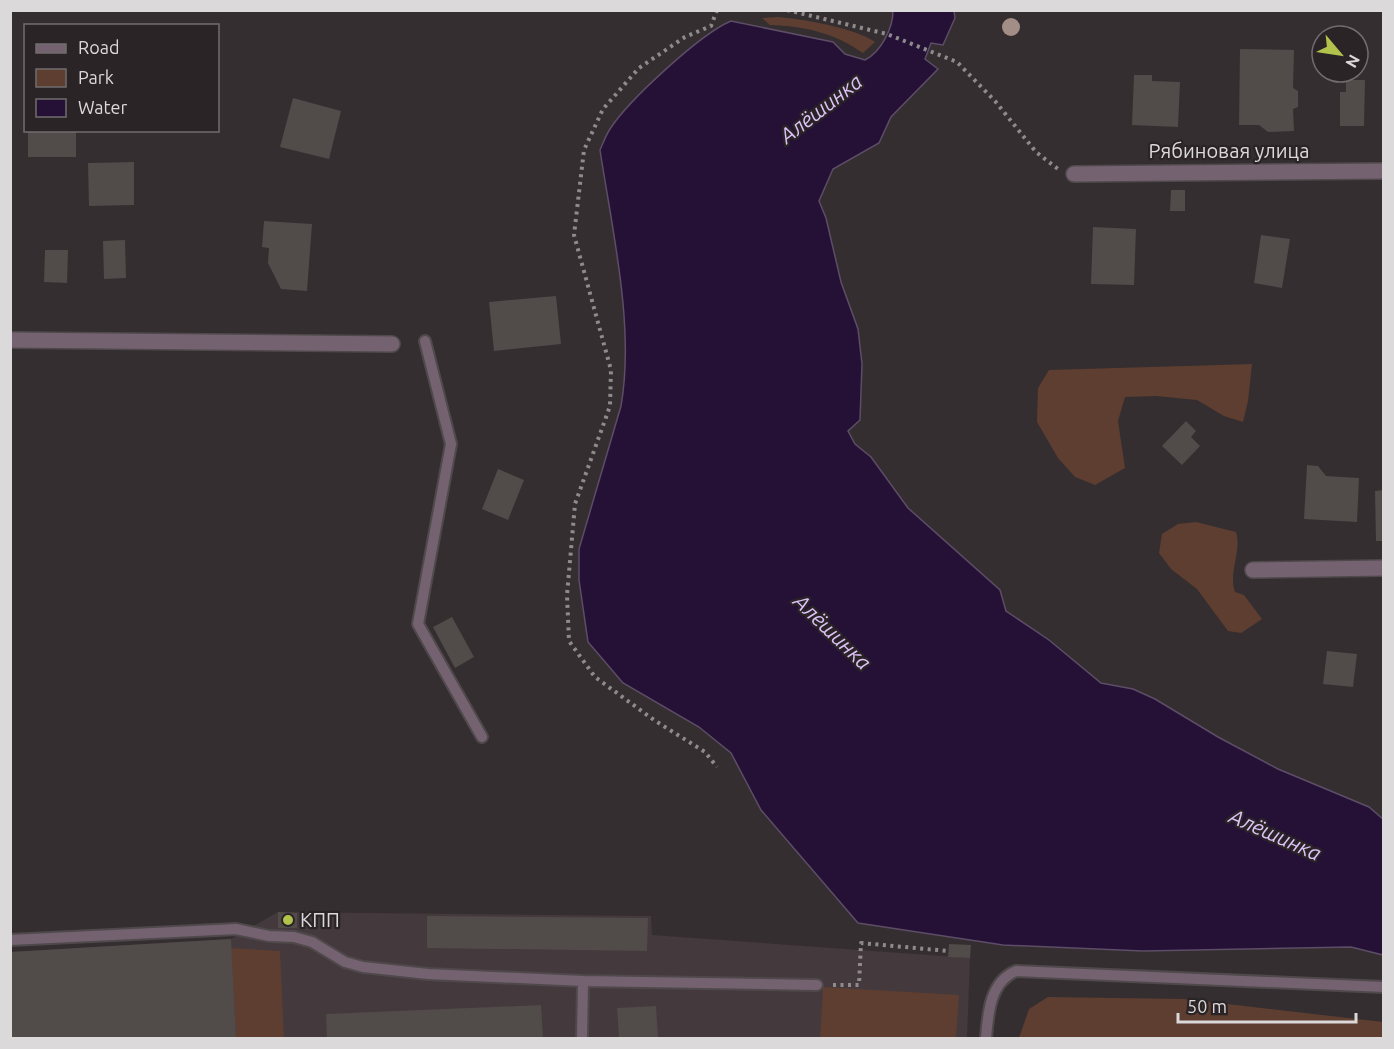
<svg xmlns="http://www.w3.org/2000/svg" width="1394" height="1049" font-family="Ubuntu,sans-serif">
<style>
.built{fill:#44393d}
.green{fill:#5e3e30}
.water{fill:#261136;stroke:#5d4d67;stroke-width:1.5}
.building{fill:#514b4a}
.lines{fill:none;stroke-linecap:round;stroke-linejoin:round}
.lane-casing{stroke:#4f494b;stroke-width:14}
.street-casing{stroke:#4f494b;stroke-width:18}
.path{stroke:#8f8b8c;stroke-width:4;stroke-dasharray:3 4.5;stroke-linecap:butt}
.lane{stroke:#756271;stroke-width:10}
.street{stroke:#756271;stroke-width:15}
.tree{fill:#a38e87}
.poi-dot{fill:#b2c34c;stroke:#2a2426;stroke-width:2}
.labels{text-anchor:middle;stroke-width:4.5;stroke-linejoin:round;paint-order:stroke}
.street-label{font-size:20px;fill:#dcd9da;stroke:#2a2426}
.poi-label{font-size:20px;fill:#dcd9da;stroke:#2a2426;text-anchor:start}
.water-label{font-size:21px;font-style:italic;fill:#dec2fa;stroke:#2a2426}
</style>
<rect width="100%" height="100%" fill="#342e30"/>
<path class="built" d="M278 912 651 916 652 935 970 958 967 1038H11V952L231 939Z"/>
<path class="green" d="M778 17C802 19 856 28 875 42L863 53C834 33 805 26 770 25L762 18Z
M1252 364 1248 401 1243 422 1224 416 1197 400 1156 396 1125 397 1118 421 1125 468 1095 485 1075 477 1058 458 1037 422 1038 388 1049 370Z
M1196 522 1236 532C1242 552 1228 572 1235 592L1244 595 1262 619 1241 633 1228 631 1197 589 1171 569 1159 553 1162 534 1178 524Z
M231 948 280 951 284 1038H236Z
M823 987 959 995 956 1038H820Z
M1048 997 1184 999 1383 1022V1038H1019L1029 1009Z"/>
<path class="water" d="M893 11H954L955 18 943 45 931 43 925 59 938 69 891 117 879 143 833 169 819 201 826 218 841 282 858 329 862 364 860 420 848 431 855 444 871 457 908 508 1000 590 1006 611 1049 640 1101 683 1133 689 1155 699 1218 737 1278 769 1369 807 1384 820 1383 955 1351 947 1143 951 1003 945 858 923 761 810 731 753 699 727 623 683 588 642 579 580V549L621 406C635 327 612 229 600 150 603 143 606 135 610 129 628 101 700 34 731 21L833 42 845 54 865 60C881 52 893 28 893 11Z"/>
<path class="building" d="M1240 49 1294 50 1293 88 1298 91V107L1293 109 1294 131 1268 132 1259 125H1239Z
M1134 75H1152V81L1180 82 1178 127 1132 125Z
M1346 80H1365L1364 126H1340V92H1346Z
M293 98 341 111 329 159 280 147Z
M28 130H76V157H28Z
M134 162V205L89 206 88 163Z
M1171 190H1185V211H1170Z
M264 221 312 224 307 291 281 289 268 263 269 248 262 247Z
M1093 227 1136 229 1134 285 1091 284Z
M1261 235 1290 239 1282 288 1254 283Z
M125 240 126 278 104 279 103 241Z
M45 250H68L67 283 44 282Z
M556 296 561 344 494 351 489 302Z
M1186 421 1196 431 1191 437 1200 446 1182 465 1162 446Z
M1307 465 1318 466 1326 476 1359 478 1357 522 1304 519Z
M498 469 524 480 508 520 482 509Z
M1384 490V541H1376L1375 491Z
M452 617 474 657 455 668 433 627Z
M1327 651 1357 654 1353 687 1323 684Z
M278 912 297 913V928H278Z
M427 916 648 918 647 951 427 948Z
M231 939 236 1038H10V952Z
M949 944 971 945 970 958 948 957Z
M541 1005 543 1038H327L326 1014Z
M656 1006 658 1038H619L617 1008Z"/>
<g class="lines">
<defs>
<path id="lane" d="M425 341 451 444 418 624 482 737
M10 940 236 929 269 936 294 937 312 942 345 962 363 967 428 974 583 981 817 985
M582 1038 583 981
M986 1038C988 1013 990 982 1016 971L1384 987"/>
<path id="street" d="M1074 174 1384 171
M10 340 392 344
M1253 570 1384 568"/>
</defs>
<use href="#lane" class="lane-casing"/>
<use href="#street" class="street-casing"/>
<path class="path" d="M717 10 711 26 685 37 639 68 603 109 584 150 574 235 611 370 610 406 575 504 567 595 569 641 595 677 654 720 705 752 717 767
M787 10 887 34 957 62 995 101 1036 152 1058 169
M833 985H859L861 943 948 951"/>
<use href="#lane" class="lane"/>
<use href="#street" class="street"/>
</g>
<circle class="tree" cx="1011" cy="27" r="9"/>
<circle class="poi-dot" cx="288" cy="920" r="6"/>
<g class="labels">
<g class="street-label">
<text x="1229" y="158">Рябиновая улица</text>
</g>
<g class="poi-label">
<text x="300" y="927">КПП</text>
</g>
<g class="water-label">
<text transform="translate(821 109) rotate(-38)" y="7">Алёшинка</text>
<text transform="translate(832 632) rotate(44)" y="7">Алёшинка</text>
<text transform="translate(1275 835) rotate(24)" y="7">Алёшинка</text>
</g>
</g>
<rect width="1394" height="1049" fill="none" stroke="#dcd9da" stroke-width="24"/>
<rect x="24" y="24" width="195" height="108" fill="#2a2426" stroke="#716c6e" stroke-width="1.5"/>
<rect x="36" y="44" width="30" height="9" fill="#756271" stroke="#716c6e" stroke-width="1.5"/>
<text x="78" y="54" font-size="18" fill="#dcd9da">Road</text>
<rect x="36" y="69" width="30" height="18" fill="#5e3e30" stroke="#716c6e" stroke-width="1.5"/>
<text x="78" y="84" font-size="18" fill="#dcd9da">Park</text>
<rect x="36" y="99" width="30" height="18" fill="#261136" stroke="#716c6e" stroke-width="1.5"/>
<text x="78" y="114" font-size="18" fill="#dcd9da">Water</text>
<g transform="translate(1340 54) rotate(119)"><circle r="28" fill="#2a2426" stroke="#716c6e" stroke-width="1.5"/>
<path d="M0-4.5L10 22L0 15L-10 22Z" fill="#b2c34c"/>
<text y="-9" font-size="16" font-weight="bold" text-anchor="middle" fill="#dcd9da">N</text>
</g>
<path d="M1178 1013v9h178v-9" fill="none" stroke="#dcd9da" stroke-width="3"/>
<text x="1187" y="1013" font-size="18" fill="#dcd9da" stroke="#2a2426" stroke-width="4.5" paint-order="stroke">50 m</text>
</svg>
